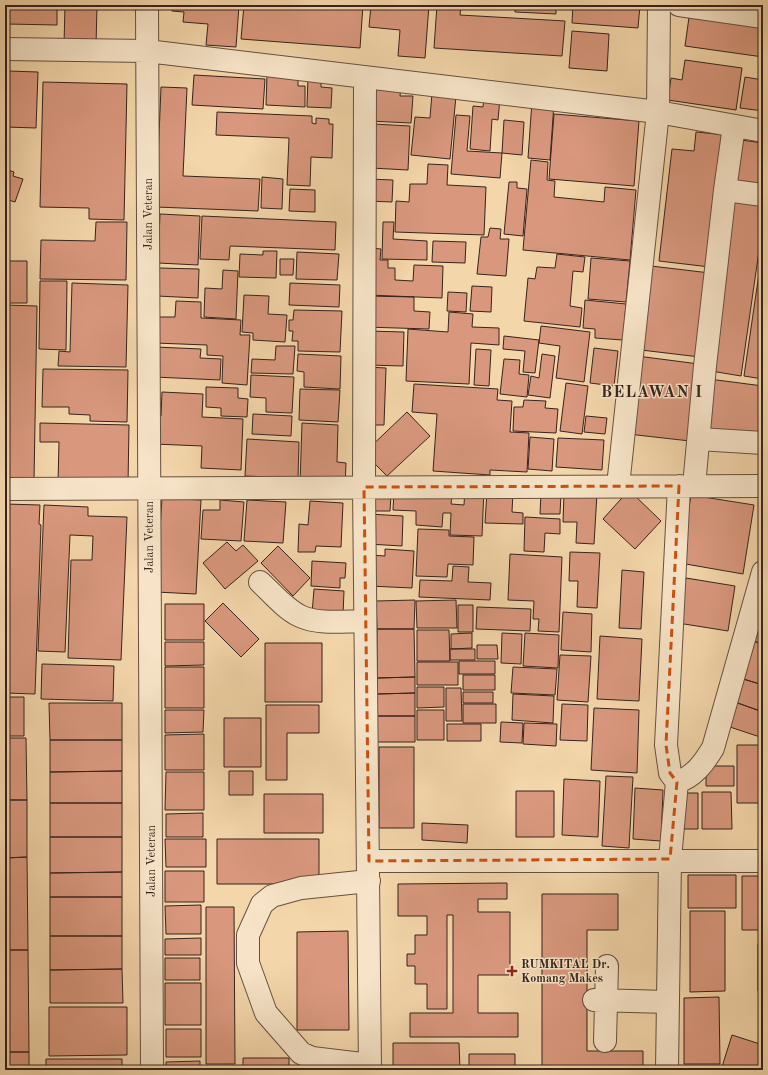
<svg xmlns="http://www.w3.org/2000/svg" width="768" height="1075" font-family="'Old Standard TT',serif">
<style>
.building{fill:#d9987e;stroke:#37231d}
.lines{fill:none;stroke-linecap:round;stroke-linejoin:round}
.minor-casing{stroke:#665040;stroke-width:24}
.minor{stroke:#f7e4c8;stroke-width:22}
.marked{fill:none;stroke:#cd510f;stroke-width:3;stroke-dasharray:8 5;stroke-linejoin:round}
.poi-dot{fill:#8f2418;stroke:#f7e4c8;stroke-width:1.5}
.labels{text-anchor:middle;stroke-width:3;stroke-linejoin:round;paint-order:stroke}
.street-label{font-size:12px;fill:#37231d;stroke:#f7e4c8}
.poi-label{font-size:12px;font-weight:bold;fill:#37231d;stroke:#f7e4c8;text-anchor:start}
.district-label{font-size:16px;font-weight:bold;letter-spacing:1px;fill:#37231d;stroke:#f7e4c8}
</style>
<rect width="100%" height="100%" fill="#f3d6aa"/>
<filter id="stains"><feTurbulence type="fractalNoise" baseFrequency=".005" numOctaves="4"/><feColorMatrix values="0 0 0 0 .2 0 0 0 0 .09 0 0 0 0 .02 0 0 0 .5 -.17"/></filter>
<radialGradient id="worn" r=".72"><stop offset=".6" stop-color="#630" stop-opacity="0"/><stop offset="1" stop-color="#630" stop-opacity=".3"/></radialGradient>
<path class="building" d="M7 5H57V25L7 24Z
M65 5H97L96 46 64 45Z
M172 5H239L236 47 206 45 208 24 183 22 184 12 172 11Z
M244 5H363L360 48 241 39Z
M371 5H429L425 58 398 56 400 30 369 27Z
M437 5H461L460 15 565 21 562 56 434 48Z
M515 5H556V14L515 12Z
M573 5H640L638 28 572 23Z
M690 10 763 21V57L685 46Z
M572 31 609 34 607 71 569 68Z
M685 60 742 68 736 110 668 100 671 78 682 80Z
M8 71 38 72 36 128 5 127V102H7Z
M267 74 298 75V86H305V107L266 105Z
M194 75 265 79 263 109 192 105Z
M308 76 321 77V87L332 88 331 108 307 107Z
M745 77 763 80V111L740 108Z
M43 82 127 84 124 220 89 219V208L40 207Z
M371 84 401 86 400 96H413L411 123 369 121Z
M161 87 187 88 183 176 260 179 258 211 156 207Z
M432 93 456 96 450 159 411 155 415 117 430 118Z
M484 96 500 98 498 120 492 119 490 151 470 149 473 106 483 107Z
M532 101 554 103 550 160 528 158Z
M217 112 312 116V123L316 124V118L329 119V124H333L332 158 311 157 310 186 287 185 289 138 216 135Z
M554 114 639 121 634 186 549 179Z
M456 115 470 116 467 151 502 153 500 178 451 174Z
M504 120 524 122 522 155 502 153Z
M373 124 410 126 408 170 371 168Z
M696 132 726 135 710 267 659 261 672 149 694 151Z
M741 140 763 143V190L734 186Z
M531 160 548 162 547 180 555 181 554 197 604 202 605 187 636 190 630 260 523 250Z
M428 164 448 165 447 185 486 187 484 235 395 232 396 201 409 202 410 184H427Z
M5 169 14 172 13 176 23 179 15 202 5 199Z
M262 177 283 179 282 209 261 208Z
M368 179 393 180 392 202 367 201Z
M509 182H517V188L527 189 523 236 504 234Z
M290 189 315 190V212L289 211Z
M730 197 763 202V223L741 376 705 370Z
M160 214 200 216 198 265 158 263Z
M202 216 336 222 335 250 230 246 229 260 200 259Z
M96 222H127L126 280 40 279 41 240 95 241Z
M383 222H394L393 239 427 241V260L382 259Z
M490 228 501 229 500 239H509L506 276 477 274 481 237H488Z
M433 241 466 242 465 263 432 262Z
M763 246V379L744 376Z
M370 248 381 249 380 260H388V268H395V280L413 281 414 265 443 266 442 298 368 295Z
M263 251H277L276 278 239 277 240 254 263 255Z
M297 252 339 254 337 280 296 279Z
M557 254 585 257 583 272 573 271 570 306 582 308 580 327 524 321 528 278 535 279 537 267 555 268Z
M591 258 630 261 626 302 588 299Z
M280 259H294L293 275H280Z
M5 261H27V303H5Z
M651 266 710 273 700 357 641 350Z
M159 268 199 269 198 298 157 296Z
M223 270 238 271 236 319 204 317 205 288 222 289Z
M40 281H67L66 350 39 349Z
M72 283 128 285 126 367 58 366 59 351 70 352Z
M290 283 340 285 339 307 289 305Z
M472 286 492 287 491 312 470 311Z
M448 292 467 293 466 312 447 311Z
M244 295 269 296 268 314 287 315 285 342 253 340V333L242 332Z
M366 296 414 297V311L430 312 429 329 365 327Z
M585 300 626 304 623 340 595 338V329L583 328Z
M176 301 201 302V318L241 320 240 335H250L247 385 222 383 223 356 207 355V345L155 343 156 317H175Z
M5 305 37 306 34 481H5Z
M294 310 342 311 340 352 298 351V341H292L293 331H289V320H293Z
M449 312 473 314 472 327 499 328V345L471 343 469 384 406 381 408 329 448 332Z
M541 326 590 332 584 382 556 378 560 346 539 343Z
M368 331 404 332 403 366 367 365Z
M504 336 539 340 535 373 523 372 525 351 503 349Z
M276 346H295L293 374 251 373 252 359 275 360Z
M155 347 201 349 200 358 221 359 220 380 154 377Z
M594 348 618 351 614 386 590 383Z
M476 349 491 350 489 386 474 385Z
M298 354 341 356 340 389 304 387V372L297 371Z
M542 354 555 356 550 398 528 395 531 376 539 378Z
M637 356 699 364 690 441 628 434Z
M504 359 520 360 519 374 529 375 527 397 500 394Z
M367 367 386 368 384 425H365Z
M43 369 128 370 127 422 90 421V415L69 414V407H42Z
M251 375 294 377 292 413 266 412V398L250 397Z
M709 379 763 386V435L703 428Z
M566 383 588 386 582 434 560 431Z
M414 384 498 389 497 400 512 401 510 432 529 433 527 472 490 470V475L433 471 437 414 412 412Z
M206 387 238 388V398L248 399 247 417 221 416V408L206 407Z
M300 389 340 390 338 422 299 420Z
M162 392 203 394 202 417 243 419 241 470 201 468 202 446 154 444 155 416H161Z
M524 400 546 401 545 408 558 409 556 433 513 431 514 407H523Z
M407 412 430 436 387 476 364 453Z
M253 414 292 416 291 436 252 434Z
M586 416 607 418 605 434 584 432Z
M40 423 129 425 128 484 58 483 59 442H40Z
M302 423 338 425 337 462 346 463 345 486 300 484Z
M530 437 554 439 552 471 528 469Z
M558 438 604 440 602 470 556 467Z
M247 439 299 442 298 478 245 476Z
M465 488 484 489 482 536 450 535 451 513H443L442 527 416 525V511L393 510 394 492 452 494 451 504 464 505Z
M629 490 661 521 635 549 603 519Z
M487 491 513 492 512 512 523 513V524L485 523Z
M541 493 561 494 560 514H540Z
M564 493 597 494 594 544 576 543 577 522H563Z
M369 494 391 495 390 511H368Z
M691 495 754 505 743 574 680 563Z
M162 498 201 500 196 594 156 592Z
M220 500 244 502 241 541 201 539 203 510H220Z
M247 500 286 502 283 543 244 541Z
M310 501 343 503 341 547 316 546 315 552H298L299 524 308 525Z
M5 504 40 505 39 524 41 525 35 694 5 693Z
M44 505 88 507V516L127 517 121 660 68 658 71 560H92L93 536 70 535 65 652 38 651Z
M369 514 403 516 402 546 368 544Z
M525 517 560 519V534L545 533 544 552 524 551Z
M418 529 449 530V536L474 537 473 565 448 564 447 577 416 576Z
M227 542 236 551 243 545 258 561 225 589 203 563Z
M278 546 310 578 293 596 261 563Z
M385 549 414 551 412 588 369 586 370 555 385 556Z
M570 552 600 553 597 608 577 607 578 581H569Z
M510 554 562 557 559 632 538 631 539 619H533L534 601 508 600Z
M312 561 346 563 345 578H340V588L311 586Z
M453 566 469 567 468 582 491 583 490 600 419 597 420 580 452 581Z
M622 570 644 572 641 629 619 628Z
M686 578 735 586 728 631 678 623Z
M314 589 344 591 343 615 312 614Z
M415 600 414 629H377L376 601Z
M456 600 457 628H417L416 601Z
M223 603 259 639 241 657 205 621Z
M165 604H204V640H165Z
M458 605H473V632H458Z
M477 607 531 609 530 631 476 629Z
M763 611V644L753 641Z
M563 612 592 614 591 652 561 650Z
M377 629H414L415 677 377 678Z
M417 630H449L450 661H417Z
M472 633V648L451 649V634Z
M502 633 522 634 521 664 501 663Z
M525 633 559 635 558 668 523 666Z
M600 636 642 639 639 701 597 699Z
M753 641 763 644V685L740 678Z
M165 642H204V665L165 666Z
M265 643H322V702H265Z
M477 645H497L498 659H477Z
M450 649H475V660H450Z
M560 655 591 656 588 702 557 700Z
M459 661H495V674H459Z
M417 662H458V685H417Z
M42 664 114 666 113 701 41 699Z
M165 667H204V708H165Z
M513 667 557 669 555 695 511 693Z
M463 675H495V690H463Z
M415 677V693L377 694V678Z
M740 678 763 685V712L732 701Z
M417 687H444V707L417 708Z
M446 688H461L462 721H446Z
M463 692H493V703H463Z
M415 693V716H377V694Z
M513 694 554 696 553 723 512 720Z
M5 697H24V736H5Z
M732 701 763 712V738L724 725Z
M49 703H122V740H50Z
M463 704H496V723H463Z
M562 704 588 705 587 741 560 740Z
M266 705H319V733H287V780H266Z
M594 708 639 710 637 773 591 770Z
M165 710H204L203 732 165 733Z
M417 710H444V740H417Z
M377 716H415V742H377Z
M224 718H261V767H224Z
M501 722 523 723 522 743 500 742Z
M524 723 557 724 556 746 523 744Z
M447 724H481V741H447Z
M204 734V770H165V735Z
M5 738H26L27 800H5Z
M50 740H122V771L50 772Z
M737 745H763V803H737Z
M379 747H414V828H379Z
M706 766H734V786H706Z
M122 771V803H50V772Z
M229 771H253V795H229Z
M166 772H204V810H165Z
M606 776 633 777 629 848 602 846Z
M564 779 600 781 598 837 562 835Z
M635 788 663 790 661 841 633 839Z
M516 791H554V837H516Z
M702 792H731L732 829H702Z
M679 793H698V829H679Z
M264 794H323V833H264Z
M5 800H27V857L5 858Z
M50 803H122V837H50Z
M203 813V837H166V814Z
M422 823 468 825 467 843 422 840Z
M50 837H122V872L50 873Z
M165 839H206V867H166Z
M217 839H319V884H217Z
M27 857 28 950H5V858Z
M165 871H204V902H165Z
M122 872V897H50V873Z
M688 875H736V908H688Z
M742 876H763V930H742Z
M507 883V899H478V912H510V975H478V1013H518V1037H410V1013H453V915H447V1009H427V984H415V966H407V954H415V935H427V916H398V884Z
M542 894H618V930H587V1051H643V1070H542Z
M50 897H122V936H50Z
M201 905V934H166L165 906Z
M206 907H234L235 1064H206Z
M690 911H725V991L690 992Z
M348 931 349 1030H297V932Z
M50 936H122V969L50 970Z
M201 938V955H165V939Z
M758 944H763V991H758Z
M5 950H28L29 1052H5Z
M165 958H200V980H165Z
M122 969 123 1003H50V970Z
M165 983H201V1025H165Z
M719 997 720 1064H684V998Z
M49 1007H127V1055L49 1056Z
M166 1029H201V1057H166Z
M732 1035 763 1045 762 1070H721Z
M393 1043H459L460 1070H393Z
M5 1052H29V1070H5Z
M469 1054H515V1070H469Z
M243 1058H289V1070H243Z
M46 1059H122V1070H46Z
M200 1061V1070H166V1062Z"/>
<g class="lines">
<defs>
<path id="minor" d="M147 5 152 1070
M679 5 763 17
M5 49 147 51 658 112 763 131
M365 78 364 487 370 1070
M725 190 734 126
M699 439 763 443
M618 486 658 112 659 5
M694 486 705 366 725 190 763 195
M5 489 763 486
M260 582C272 593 285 609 300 616 319 625 345 621 365 621
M677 782C694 777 704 763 713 748L763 572
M369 861H763
M369 881 301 888 272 896 262 904 248 935V963L266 1013 301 1053 312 1058 370 1065
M594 1000 668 1002
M605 1041 607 966
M667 1070 670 859 677 782 670 773 666 745 679 486"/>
</defs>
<use href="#minor" class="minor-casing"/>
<use href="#minor" class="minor"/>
</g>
<path class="marked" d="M679 486 666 745 670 773 677 782 670 859 369 861 364 487Z"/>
<path class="poi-dot" d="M510 965h4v4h4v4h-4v4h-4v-4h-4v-4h4z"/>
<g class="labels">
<g class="street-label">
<text transform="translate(148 214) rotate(-90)" y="4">Jalan Veteran</text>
<text transform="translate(149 537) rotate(-90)" y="4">Jalan Veteran</text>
<text transform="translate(151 861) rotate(-90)" y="4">Jalan Veteran</text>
</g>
<g class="poi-label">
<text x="521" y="968">RUMKITAL Dr.<tspan x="521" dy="14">Komang Makes</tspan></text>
</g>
<g class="district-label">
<text x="652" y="397">BELAWAN I</text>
</g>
</g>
<rect width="768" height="1075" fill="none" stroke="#f3d6aa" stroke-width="20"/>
<rect x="6" y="6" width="756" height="1063" fill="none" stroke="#37231d" stroke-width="2"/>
<rect x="10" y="10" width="748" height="1055" fill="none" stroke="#37231d"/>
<rect width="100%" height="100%" filter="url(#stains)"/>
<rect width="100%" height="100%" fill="url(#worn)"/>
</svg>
